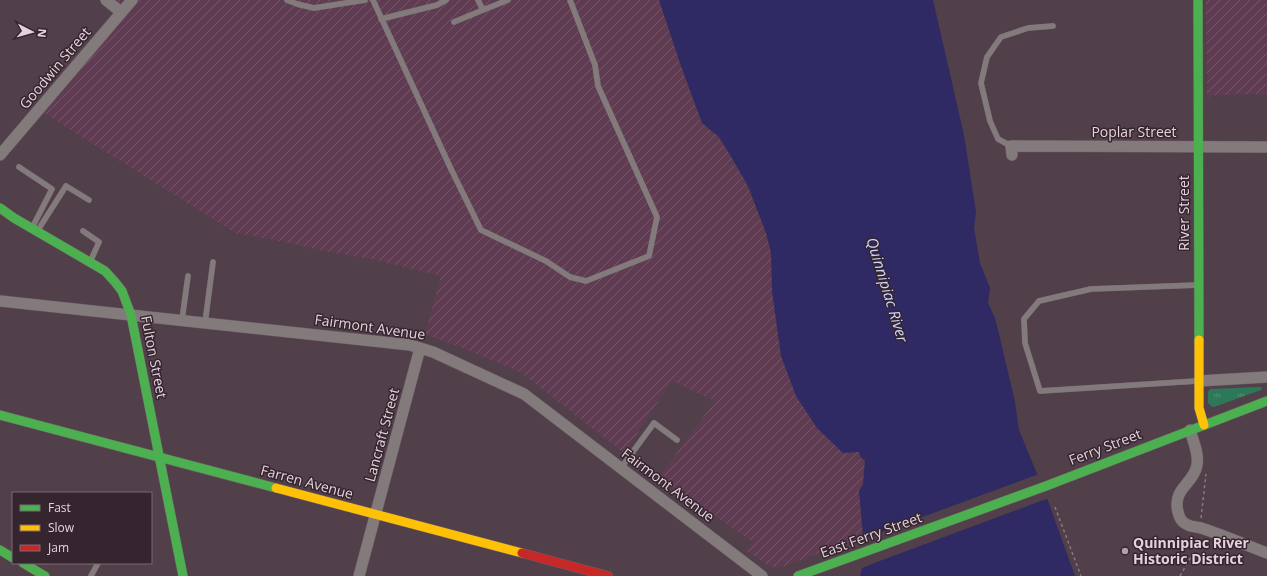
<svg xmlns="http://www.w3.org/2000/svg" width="1267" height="576" font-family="'Open Sans',sans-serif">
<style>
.industrial{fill:url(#industrial-furrows)}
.grass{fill:url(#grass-tufts)}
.water{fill:#2f2a63}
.pier{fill:#513f4a}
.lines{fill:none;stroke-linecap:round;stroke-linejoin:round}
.lane-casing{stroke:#6d5e67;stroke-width:6}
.street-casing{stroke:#6d5e67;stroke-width:12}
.fast-casing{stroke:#6d5e67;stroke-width:10}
.slow-casing{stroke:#6d5e67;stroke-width:10}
.jam-casing{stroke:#6d5e67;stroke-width:10}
.path{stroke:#877d80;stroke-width:1.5;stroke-dasharray:3 3;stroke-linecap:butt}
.lane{stroke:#837a7b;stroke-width:5.5}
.street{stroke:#837a7b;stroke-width:11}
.fast{stroke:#4caf50;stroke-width:9}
.slow{stroke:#ffc107;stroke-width:9}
.jam{stroke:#c62828;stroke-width:9}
.poi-dot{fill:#b29faa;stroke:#34252e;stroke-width:1.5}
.labels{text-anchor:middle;stroke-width:3;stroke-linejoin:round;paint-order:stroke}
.street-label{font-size:14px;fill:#e6d2dd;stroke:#34252e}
.poi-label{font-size:14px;font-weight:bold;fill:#e6d2dd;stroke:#34252e;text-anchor:start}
.water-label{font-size:15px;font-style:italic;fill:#d3d6fe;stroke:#34252e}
</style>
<defs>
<pattern id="industrial-furrows" width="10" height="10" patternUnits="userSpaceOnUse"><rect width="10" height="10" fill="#603c53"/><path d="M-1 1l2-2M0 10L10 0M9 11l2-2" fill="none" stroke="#77576b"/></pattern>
<pattern id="grass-tufts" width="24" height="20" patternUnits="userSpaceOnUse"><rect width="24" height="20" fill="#2e785a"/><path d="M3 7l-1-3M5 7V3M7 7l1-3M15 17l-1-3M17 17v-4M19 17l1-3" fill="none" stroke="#569079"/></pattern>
</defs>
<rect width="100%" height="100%" fill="#513f4a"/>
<path class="industrial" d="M106 0H659L681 66 702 123 719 137 748 186 766 233 771 252 859 452 865 460 863 485 859 491 863 535 857 539 782 567 776 568 768 566 746 550 753 542 659 477 715 401 672 381 624 453 520 372 475 353 425 334 441 276 371 259 323 251 276 240 235 233 39 110 121 12Z
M1206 0H1267V94L1214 95 1207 100Z"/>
<path class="grass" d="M1259 387H1261L1262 388 1261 390 1214 407 1211 406 1208 403V392L1210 389Z"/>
<path class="water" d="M659 0H933L964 135 976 212 974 228 980 263 990 288 988 303 995 318 1000 338 1015 402 1019 430 1047 498 1075 576H860L862 568 870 565 872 560 863 535 859 491 863 484 865 460 861 458 859 452 843 453 817 428 796 396 781 356 772 291 771 252 766 233 748 186 729 153 719 137 702 123 681 66Z"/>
<path class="pier" d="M1039 474 1049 498 869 565 870 560 863 539Z"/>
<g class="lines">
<defs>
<path id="lane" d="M287 0 297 4 314 8 365 0
M373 0 451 169 481 230 546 261 570 277 586 281 649 256 657 217 598 86 595 65 570 0
M478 0 483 10 508 0
M381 19 437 5 446 0
M454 22 483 10
M1011 146 998 139 990 121 981 83 987 57 1001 37 1028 28 1053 26
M19 167 52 189 32 228
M38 230 66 186 89 200
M83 231 99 242 91 260
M182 320 188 276
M205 323 213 262
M1197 381 1040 391 1025 343 1024 319 1039 301 1091 289 1198 285
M621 468 654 423 677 440
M91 576 98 563"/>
<path id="street" d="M106 0 121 12
M0 155 132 0
M1012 155 1011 146 1267 147
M0 301 410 345 433 352 524 394 762 576
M1199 381 1267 377
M1190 430C1193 441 1199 453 1197 465 1194 484 1172 488 1178 512 1179 517 1182 522 1186 524 1192 528 1198 526 1204 529 1225 536 1246 545 1267 553
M359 576 420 348"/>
<path id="fast" d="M1198 0 1199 340
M0 208 14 218 105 271 115 282 122 291 131 315 183 576
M0 415 276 488
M0 550 13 558
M23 563 45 576
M798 576 1046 486 1267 401"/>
<path id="slow" d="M1199 340V408L1204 425
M276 488 522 553"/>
<path id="jam" d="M522 553 608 576"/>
</defs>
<use href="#lane" class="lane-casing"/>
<use href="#street" class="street-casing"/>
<use href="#fast" class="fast-casing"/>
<use href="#slow" class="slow-casing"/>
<use href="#jam" class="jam-casing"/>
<path class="path" d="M1055 507 1081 576
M1201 518 1206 474
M1180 576 1192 555 1197 538"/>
<use href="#lane" class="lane"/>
<use href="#street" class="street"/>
<use href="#fast" class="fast"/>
<use href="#slow" class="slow"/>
<use href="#jam" class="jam"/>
</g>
<circle class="poi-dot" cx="1125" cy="551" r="4"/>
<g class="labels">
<g class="street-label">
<text transform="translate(55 68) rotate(-50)" y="5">Goodwin Street</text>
<text x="1134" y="137">Poplar Street</text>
<text transform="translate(1184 213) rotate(-90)" y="5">River Street</text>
<text transform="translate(370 327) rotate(8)" y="5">Fairmont Avenue</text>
<text transform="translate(154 357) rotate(79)" y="5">Fulton Street</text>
<text transform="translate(382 435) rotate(-75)" y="5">Lancraft Street</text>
<text transform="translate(1105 447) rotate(-21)" y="5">Ferry Street</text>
<text transform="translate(307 482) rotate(15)" y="5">Farren Avenue</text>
<text transform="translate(668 485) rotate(37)" y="5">Fairmont Avenue</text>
<text transform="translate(871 535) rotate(-20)" y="5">East Ferry Street</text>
</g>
<g class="poi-label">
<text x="1133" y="548">Quinnipiac River<tspan x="1133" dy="16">Historic District</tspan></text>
</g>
<g class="water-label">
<text transform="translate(887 290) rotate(73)" y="5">Quinnipiac River</text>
</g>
</g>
<rect x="12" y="492" width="140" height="72" fill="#34252e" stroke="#7b6a74"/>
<rect x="20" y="505" width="20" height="6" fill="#4caf50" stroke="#7b6a74"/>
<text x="48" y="512" font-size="12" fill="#e6d2dd">Fast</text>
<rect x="20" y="525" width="20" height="6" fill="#ffc107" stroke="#7b6a74"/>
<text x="48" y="532" font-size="12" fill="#e6d2dd">Slow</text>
<rect x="20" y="545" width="20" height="6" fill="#c62828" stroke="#7b6a74"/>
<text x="48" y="552" font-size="12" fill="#e6d2dd">Jam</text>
<g transform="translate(32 32) rotate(96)" stroke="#34252e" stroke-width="3" paint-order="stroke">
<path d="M0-3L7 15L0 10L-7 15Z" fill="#e6d2dd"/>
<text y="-6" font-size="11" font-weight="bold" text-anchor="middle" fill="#e6d2dd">N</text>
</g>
</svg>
